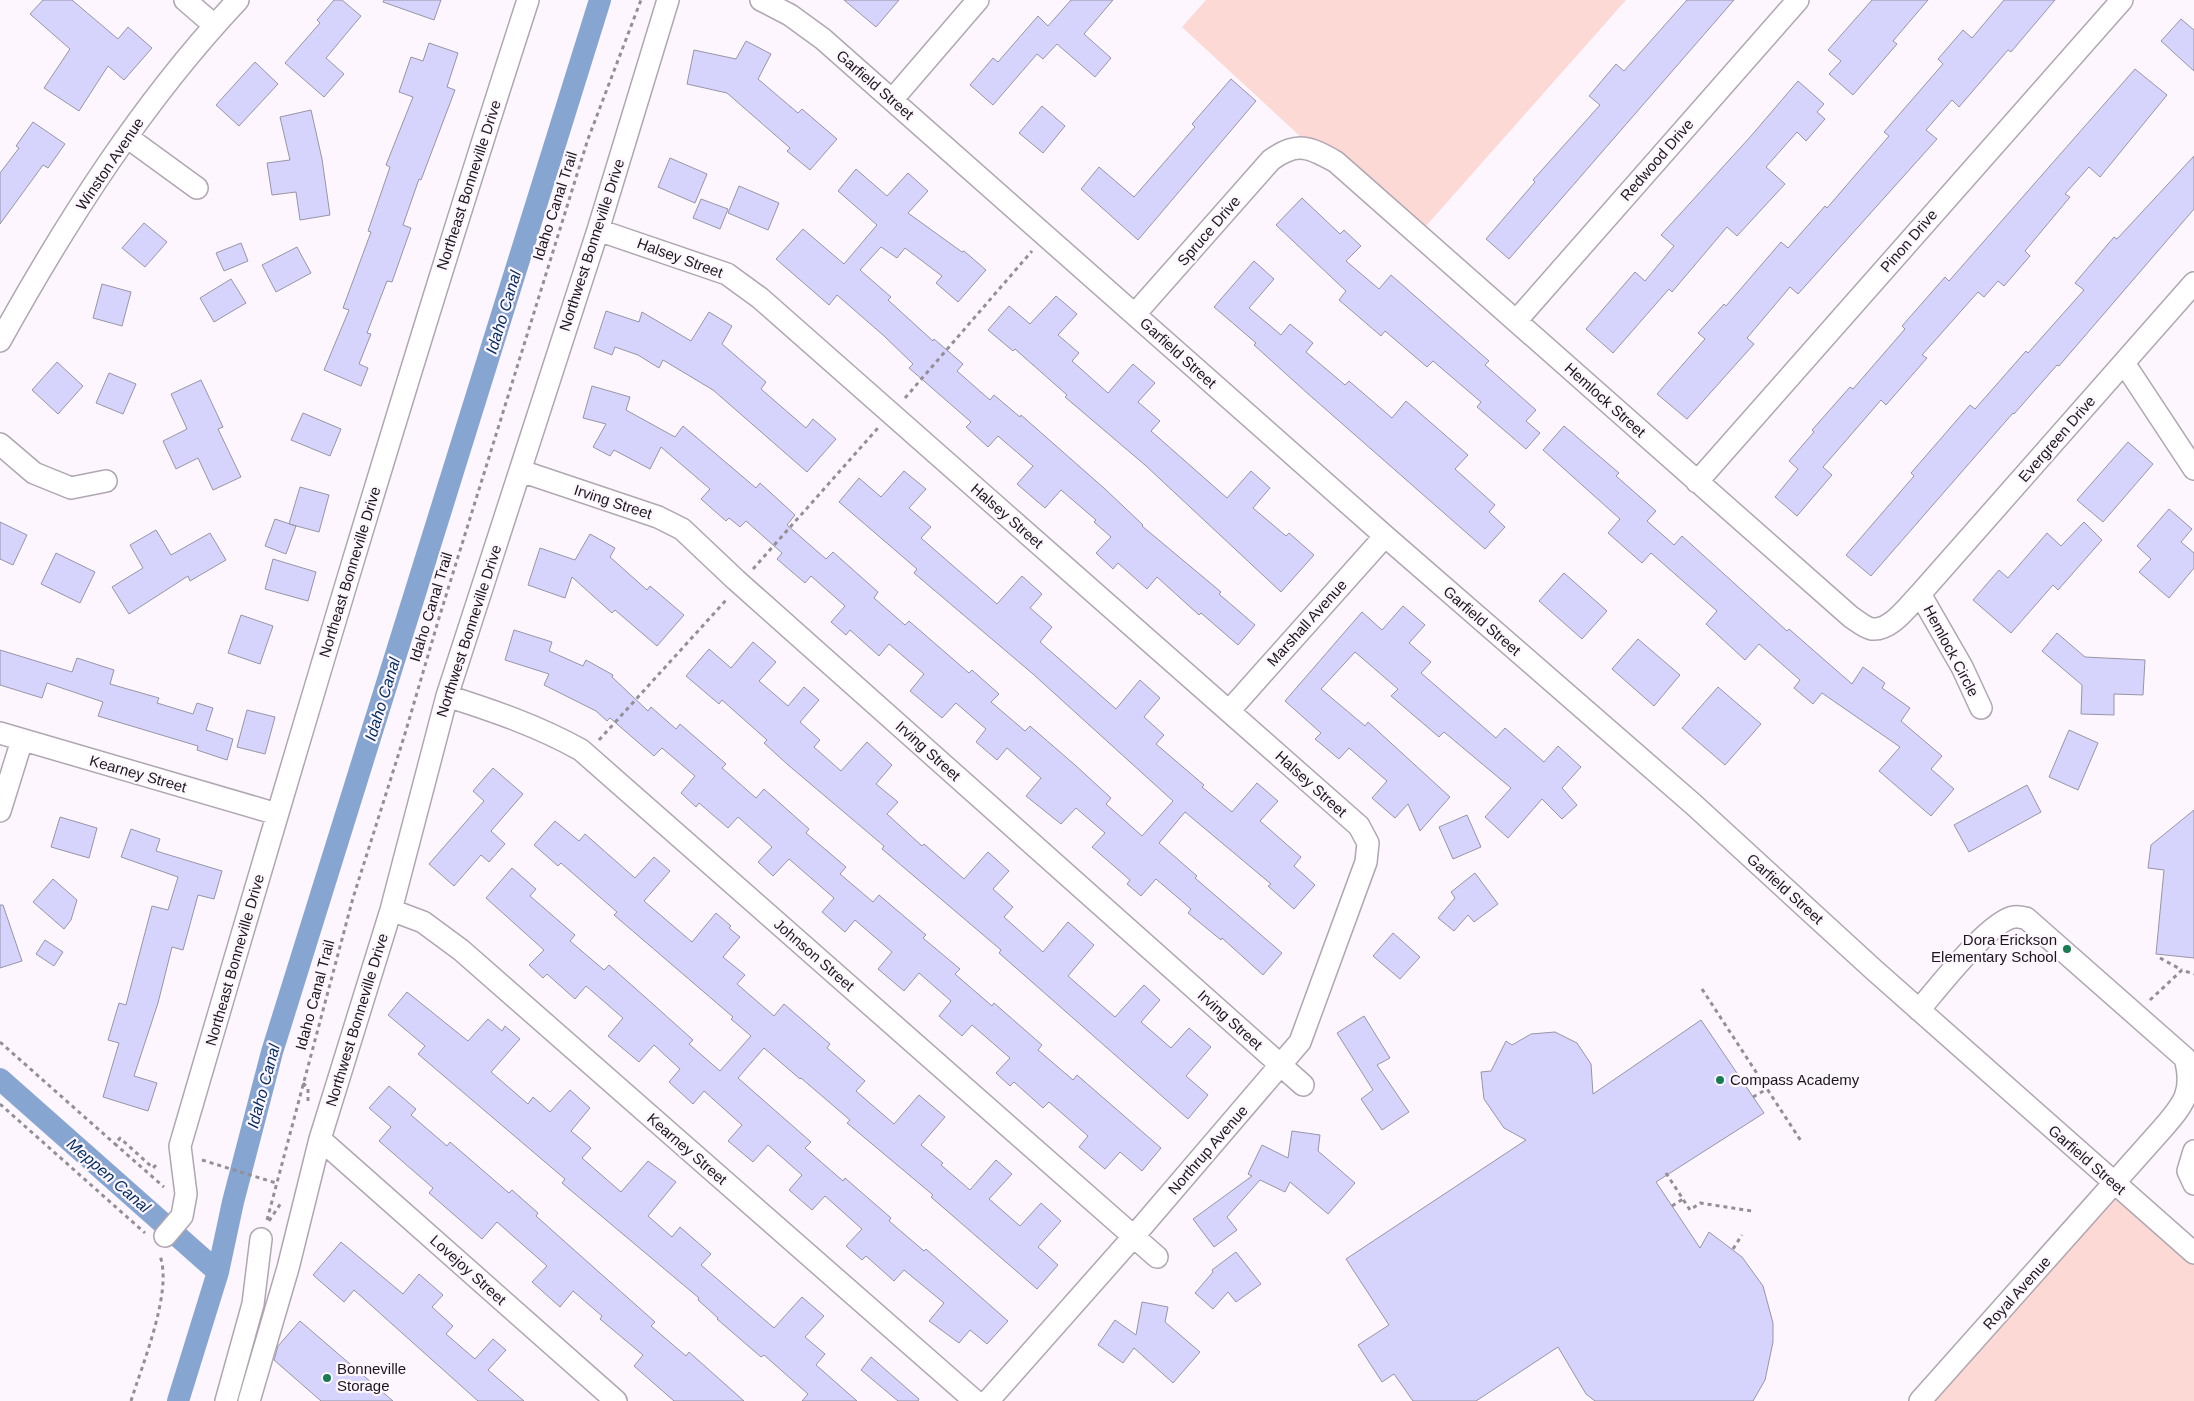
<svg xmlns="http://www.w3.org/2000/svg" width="2194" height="1401" font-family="Arial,sans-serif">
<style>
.green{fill:#fcd9d5}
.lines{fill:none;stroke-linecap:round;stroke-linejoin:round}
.canal{stroke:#86a5d1;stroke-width:22}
.building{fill:#d6d3fd;stroke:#9796a5}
.minor-casing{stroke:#b0a6b2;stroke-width:24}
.path{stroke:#948f95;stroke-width:3;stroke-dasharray:4 4;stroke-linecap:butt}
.minor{stroke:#fff;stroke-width:21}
.poi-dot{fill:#197c54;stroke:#fdf6fe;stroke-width:2}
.labels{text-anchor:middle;stroke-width:4.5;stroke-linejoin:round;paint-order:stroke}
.street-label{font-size:15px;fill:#1b171c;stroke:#fdf6fe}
.poi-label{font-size:15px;fill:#1b171c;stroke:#fdf6fe;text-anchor:start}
.water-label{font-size:16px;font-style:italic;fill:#032e62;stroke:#fdf6fe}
</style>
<rect width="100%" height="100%" fill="#fdf6fe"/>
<path class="green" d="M1206 0H1626L1418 235 1315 150 1182 27Z
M2114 1184 2194 1253V1401H1920Z"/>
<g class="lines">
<path class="canal" d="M0 1079 218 1272
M178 1401 218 1272 233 1202 272 1052 600 0"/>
</g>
<path class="building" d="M43 0H72L118 39 128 27 152 48 124 80 108 66 79 111 44 88 70 49 30 14Z
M334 0H342L361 16 326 58 344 74 324 97 285 63 320 23 317 20Z
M384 0H441L434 20 383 2Z
M844 0H899L876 27Z
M1071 0H1113L1084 34 1111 58 1095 77 1057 44 1043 59 1037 54 993 105 970 85 993 58 998 62 1038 16 1048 26Z
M1687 0H1734L1509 259 1486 239 1535 182 1533 180 1600 105 1589 96 1616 64 1624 71Z
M1872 0H1928L1893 41 1897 44 1853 95 1829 74 1841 61 1828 50Z
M2004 0H2055L2011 52 2008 50 1959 107 1952 100 1926 130 1937 139 1798 294 1790 287 1747 338 1754 344 1687 419 1657 394 1705 339 1698 333 1724 304 1726 306 1781 242 1788 248 1825 206 1827 208 1889 136 1884 132 1943 64 1938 59 1963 30 1972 38Z
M2181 19 2194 30V71L2161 41Z
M746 41 771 54 758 79 798 113 802 109 837 139 810 170 787 151 790 148 727 93 687 84 694 50 736 59Z
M429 43 458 53 447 87 455 90 421 180 419 179 403 225 411 228 392 282 387 281 367 333 371 334 359 364 368 368 361 386 324 370 349 310 343 308 371 232 368 231 390 167 386 165 413 97 399 92 411 57 423 61Z
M255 62 278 84 239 126 216 105Z
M2135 69 2167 95 2100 177 2089 167 2065 194 2070 197 2025 251 2030 256 2004 286 1998 281 1984 297 1978 292 1922 355 1927 358 1886 405 1881 400 1823 467 1832 475 1797 516 1775 497 1798 469 1789 461 1814 432 1812 430 1850 387 1853 389 1905 329 1902 326 1945 277 1949 281Z
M1231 79 1256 101 1138 240 1081 189 1099 167 1134 197 1195 127 1192 124Z
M1798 81 1824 104 1817 112 1825 119 1806 141 1797 132 1766 167 1785 184 1737 236 1727 227 1672 292 1669 289 1613 353 1586 329 1635 272 1645 281 1674 246 1661 235 1751 136Z
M1042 106 1065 126 1043 153 1019 133Z
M311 110 322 159 330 215 300 220 296 192 272 195 267 163 290 160 280 117Z
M33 122 65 144 48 168 43 165 0 224V173L19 148 16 146Z
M2194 156V209L2059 366 2057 365 2014 414 2013 413 1871 576 1846 555 1914 476 1911 473 1970 405 1975 409 2026 351 2028 353 2084 290 2075 283 2114 237 2117 239Z
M670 158 707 174 695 203 658 187Z
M856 169 887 196 908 173 928 191 908 213 962 252 964 251 986 270 958 302 936 283 942 276 905 248 897 258 881 247 860 270 891 297 888 300 933 341 934 339 963 364 957 371 990 400 994 395 1020 417 1021 415 1105 489 1143 525 1142 526 1221 592 1219 594 1255 625 1238 645 1201 613 1199 615 1157 577 1147 589 1118 563 1113 569 1096 553 1111 537 1094 522 1096 520 1061 490 1045 508 1017 484 1033 466 998 436 988 447 966 427 971 422 909 368 913 364 883 335 837 295 829 305 776 259 803 229 844 264 877 225 838 191Z
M739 186 779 203 768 230 728 213Z
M1302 198 1340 234 1344 230 1361 246 1346 261 1379 289 1391 275 1489 361 1485 365 1536 410 1526 421 1540 433 1526 449 1477 407 1481 402 1433 361 1427 367 1385 331 1381 336 1339 300 1346 291 1276 225Z
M701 199 728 209 720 229 693 218Z
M144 223 167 242 145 267 122 248Z
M241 243 248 261 224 271 216 253Z
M297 247 311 273 276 292 262 265Z
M1254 261 1274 279 1249 308 1281 335 1290 324 1313 343 1306 352 1345 385 1349 381 1392 418 1406 401 1468 455 1455 469 1495 505 1489 512 1505 527 1485 549 1306 392 1254 345 1256 343 1214 307Z
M231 279 246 303 214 322 200 298Z
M102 284 131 292 122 326 93 318Z
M1056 296 1077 314 1058 335 1079 353 1072 361 1108 393 1133 364 1155 383 1138 402 1160 421 1151 431 1227 498 1251 471 1270 488 1253 508 1286 536 1289 533 1314 555 1281 592 1145 465 1065 397 1067 395 1015 349 1013 351 988 330 1009 306 1030 324Z
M606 311 639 322 642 312 691 341 709 312 732 326 722 344 766 382 761 389 806 428 813 419 836 439 807 472 713 390 663 360 659 368 638 355 615 347 612 355 594 348Z
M57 362 83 386 58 414 32 390Z
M109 373 136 384 123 414 96 403Z
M201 380 223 427 218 429 241 477 213 490 198 458 176 469 163 441 187 429 171 394Z
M592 386 630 397 626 410 675 437 683 426 756 488 760 483 795 515 787 525 826 559 833 552 878 592 874 598 905 625 909 621 969 673 972 670 999 694 991 702 1025 731 1030 726 1075 765 1111 798 1106 804 1142 836 1173 801 1033 674 914 573 917 569 839 502 859 478 881 497 904 471 926 489 909 508 931 527 921 538 997 604 1022 576 1042 594 1030 608 1052 627 1040 642 1116 709 1140 680 1160 698 1144 717 1164 735 1156 744 1204 785 1202 787 1232 812 1257 783 1278 801 1260 821 1301 857 1294 866 1315 885 1294 909 1268 886 1271 884 1185 812 1159 843 1197 876 1195 878 1282 953 1263 975 1222 938 1221 940 1188 913 1191 909 1156 879 1141 896 1127 884 1130 880 1092 847 1105 833 1076 808 1061 824 1026 796 1041 778 1007 748 997 760 976 742 986 729 956 703 942 718 910 691 924 674 889 644 879 656 850 630 846 635 831 622 845 606 811 576 805 583 777 559 782 553 746 521 740 527 729 518 726 521 701 499 710 489 661 447 650 469 614 450 610 456 593 447 606 424 583 418Z
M303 413 341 429 330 456 291 440Z
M1564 426 1619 473 1616 476 1656 511 1647 521 1674 545 1682 536 1787 631 1789 629 1852 684 1863 667 1885 683 1882 688 1910 708 1901 721 1942 756 1931 769 1954 789 1931 816 1879 771 1900 747 1822 693 1813 704 1794 688 1800 680 1759 644 1745 660 1706 624 1717 611 1651 553 1642 563 1608 533 1620 519 1543 450Z
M2128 442 2153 464 2103 522 2077 500Z
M300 487 329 495 319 532 289 524Z
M2169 509 2192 529 2181 542 2194 553V568L2169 598 2139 572 2151 559 2137 546Z
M275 519 296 526 286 554 265 546Z
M0 522 27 535 13 565 0 559Z
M2084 522 2102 540 2058 590 2053 585 2011 633 1973 600 1999 570 2008 578 2047 533 2061 546Z
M156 530 171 555 210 533 226 560 190 581 188 576 129 614 112 587 143 568 130 545Z
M590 534 615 548 610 557 647 590 650 586 684 615 657 646 615 610 612 613 572 577 565 598 528 585 540 548 575 560Z
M56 553 95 572 80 603 41 584Z
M273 559 316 572 308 601 265 589Z
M1564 573 1607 611 1582 639 1539 601Z
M1403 606 1425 625 1409 643 1431 662 1421 673 1496 738 1505 728 1544 762 1558 746 1581 767 1562 788 1577 805 1562 819 1542 799 1508 838 1485 817 1511 788 1444 732 1439 737 1391 696 1398 689 1355 652 1321 689 1365 726 1368 722 1450 797 1420 831 1408 804 1395 818 1372 798 1387 781 1349 748 1339 759 1315 739 1321 733 1285 701 1362 612 1382 630Z
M241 615 273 626 260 664 228 653Z
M514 630 552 642 549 651 583 666 586 660 613 675 612 677 648 711 651 707 676 729 680 724 726 764 722 768 756 798 764 789 809 829 806 833 846 867 840 874 873 902 879 895 926 935 923 938 960 969 955 974 992 1006 994 1003 1042 1045 1038 1050 1073 1080 1077 1075 1161 1148 1142 1171 1120 1152 1105 1169 1079 1147 1088 1136 1049 1102 1043 1108 1014 1082 1010 1086 996 1073 1010 1058 972 1025 962 1036 939 1016 951 1001 919 973 904 991 878 969 892 952 855 920 845 932 822 912 834 898 789 859 773 876 758 862 772 847 738 817 728 828 699 803 696 807 681 793 695 776 662 748 654 756 610 718 607 721 596 711 544 685 549 674 505 660Z
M2057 633 2085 657 2145 660 2143 695 2114 694V715L2081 714 2082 685 2042 651Z
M1638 639 1680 675 1654 706 1612 669Z
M753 642 776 662 759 681 788 706 804 687 819 700 800 722 820 740 814 747 841 771 867 742 892 765 876 784 898 802 887 814 922 846 924 844 964 879 988 852 1009 871 993 889 1013 907 1004 917 1043 952 1068 922 1094 945 1068 976 1115 1017 1144 985 1160 1000 1141 1022 1171 1048 1189 1028 1211 1047 1186 1076 1208 1095 1188 1119 999 953 1001 950 882 849 884 846 787 764 764 743 767 740 722 700 719 704 686 676 709 649 731 668Z
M0 650 72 672 77 658 114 670 110 684 159 698 157 703 193 714 197 703 213 708 206 730 233 739 227 760 197 750 198 746 98 716 103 702 47 683 42 698 0 685Z
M1718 687 1761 724 1725 765 1682 728Z
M247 710 275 717 265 754 237 747Z
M2069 730 2098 743 2078 790 2049 777Z
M493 768 523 794 491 831 505 844 489 862 481 855 454 886 429 864 484 801 473 791Z
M2027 785 2041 812 1969 852 1954 825Z
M2194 810V958L2156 954 2164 870 2148 868 2151 845Z
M1467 815 1481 847 1453 859 1439 827Z
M60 817 97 828 89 858 51 847Z
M555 821 579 841 585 834 635 878 654 857 670 871 644 901 692 942 716 913 731 926 729 928 740 937 723 957 745 975 737 984 774 1016 784 1004 830 1044 827 1048 865 1081 856 1091 894 1124 919 1095 945 1117 921 1145 943 1163 941 1165 970 1190 996 1160 1012 1174 989 1199 1020 1226 1041 1203 1061 1221 1038 1247 1058 1265 1037 1289 931 1197 933 1195 847 1123 850 1120 801 1078 800 1079 764 1048 738 1078 811 1142 805 1148 843 1181 845 1178 891 1218 889 1221 924 1251 926 1249 1008 1321 987 1344 970 1330 959 1343 929 1321 944 1303 904 1270 894 1281 866 1256 862 1260 846 1246 862 1229 825 1196 812 1210 789 1190 802 1175 768 1145 753 1162 728 1141 742 1125 704 1091 693 1104 669 1082 680 1069 654 1045 639 1062 608 1036 623 1018 586 986 575 999 547 974 543 978 529 965 544 950 486 898 512 868 536 889 530 896 575 935 570 941 604 970 609 965 654 1005 693 1040 689 1044 720 1071 751 1036 731 1019 733 1017 614 915 617 912 561 863 558 866 534 845Z
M131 829 160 839 156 851 222 871 214 899 198 895 183 950 172 947 158 1003 134 1076 157 1083 148 1111 103 1097 119 1043 108 1040 119 1003 126 1005 152 906 168 910 178 877 121 857Z
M1475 873 1498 904 1474 922 1468 915 1454 931 1438 918 1455 898 1451 892Z
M53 879 77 900 71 920 64 929 33 902Z
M0 905H3L22 961 0 968Z
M1393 933 1420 957 1400 979 1373 956Z
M45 940 63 952 54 966 36 954Z
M407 992 468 1041 488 1019 502 1031 505 1026 520 1039 491 1072 528 1104 533 1097 550 1112 570 1090 590 1108 571 1131 591 1148 582 1158 621 1192 648 1161 676 1182 648 1216 672 1237 680 1227 711 1254 701 1265 774 1328 802 1297 824 1316 805 1337 825 1354 816 1365 857 1401H802L808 1394 764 1355 761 1357 717 1319 718 1318 698 1300 699 1298 562 1183 565 1179 418 1054 425 1046 388 1015Z
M1364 1016 1390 1058 1377 1065 1409 1112 1382 1130 1361 1099 1373 1090 1337 1033Z
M1701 1020 1764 1113 1656 1182 1700 1248 1709 1232 1742 1257 1763 1286 1773 1323V1342L1765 1380 1753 1401H1595L1586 1394 1558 1347 1476 1401H1413L1394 1374 1382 1382 1358 1345 1389 1325 1346 1259 1526 1140 1504 1128 1484 1099 1481 1072 1491 1071 1506 1041 1512 1045 1531 1034 1555 1032 1577 1043 1591 1064 1593 1094Z
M389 1086 416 1109 411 1115 447 1146 450 1142 509 1193 512 1190 538 1213 536 1216 655 1322 651 1326 686 1356 689 1352 744 1401H674L634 1366 643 1355 600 1319 602 1316 573 1291 560 1307 532 1282 547 1266 497 1222 482 1239 429 1193 433 1188 379 1141 391 1127 369 1108Z
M1292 1131 1320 1135 1318 1151 1355 1183 1328 1214 1290 1182 1285 1192 1260 1180 1227 1217 1237 1230 1214 1247 1193 1219 1252 1176 1248 1174 1262 1145 1288 1158Z
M341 1242 403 1294 419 1274 443 1295 432 1307 453 1326 446 1334 475 1359 493 1339 506 1350 488 1370 524 1401H478L354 1290 344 1302 313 1275Z
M1236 1252 1261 1284 1236 1302 1228 1292 1213 1309 1195 1293 1213 1272 1212 1270Z
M1142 1302 1168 1307 1165 1322 1200 1352 1173 1383 1134 1348 1123 1363 1098 1345 1115 1320 1136 1335Z
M300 1321 393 1401H321L274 1360 278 1346Z
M871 1357 919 1399 918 1401H898L861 1370Z"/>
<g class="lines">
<defs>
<path id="minor" d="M185 0 214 25
M761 0 790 15 823 39 1385 536 1693 804 1873 969 2194 1253
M892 100 978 0
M127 137 197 188
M598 230 727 274 760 298 1359 826 1368 843 1366 862 1300 1042 1134 1236 988 1401
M1135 314 1271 160C1297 141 1310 147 1336 162L1851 617C1857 621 1865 628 1872 629 1891 631 1908 606 1920 594L2194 283
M1516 321 1798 0
M0 341C67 220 143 101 238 0
M2124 363 2194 469
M0 444 34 473 71 488 106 481
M521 471 658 517 682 529 736 580 1303 1085
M1697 482 2122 0
M1920 594 1962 667 1981 708
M447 696C494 711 538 726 581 750L1157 1257
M1229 711 1385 536
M0 733 277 814
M0 811 22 740
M391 910 423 922 461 950 975 1401
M1919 1010C1936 990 1990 920 2014 917 2018 916 2022 918 2026 918L2185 1058C2194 1091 2184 1104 2163 1128L1920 1401
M320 1139 616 1401
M2194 1151 2188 1171 2194 1184
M165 1236 182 1216 186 1194 180 1146C292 763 405 380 528 0
M226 1401 253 1304 261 1239
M249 1401 288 1268 320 1139 391 910 447 696 598 230 668 0"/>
</defs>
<use href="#minor" class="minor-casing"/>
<path class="path" d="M905 398 1032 251
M753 569 878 428
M599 740 728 598
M2160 958 2182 970
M1702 989 1801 1141
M2150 1000 2182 970 2194 974
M0 1042 115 1144
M303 1083 308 1088V1102
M1753 1097 1767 1089
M0 1104 145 1233
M202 1160 276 1183
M156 1165 153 1168 120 1138 115 1144 164 1187
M1666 1173 1690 1210 1700 1203 1752 1211
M1672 1206 1683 1199
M267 1220 353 898 404 737 439 618 588 139 641 0
M269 1221 281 1203
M1733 1249 1742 1235
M131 1401C142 1365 173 1291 160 1256"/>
<use href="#minor" class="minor"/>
</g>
<g class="poi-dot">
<circle cx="2067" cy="949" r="5"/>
<circle cx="1720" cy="1080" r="5"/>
<circle cx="327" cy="1378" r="5"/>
</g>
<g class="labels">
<g class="street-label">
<text transform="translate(875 85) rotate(41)" y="5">Garfield Street</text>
<text transform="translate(1657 160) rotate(-49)" y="5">Redwood Drive</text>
<text transform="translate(110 164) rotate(-56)" y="5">Winston Avenue</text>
<text transform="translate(469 185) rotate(-72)" y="5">Northeast Bonneville Drive</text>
<text transform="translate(555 206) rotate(-72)" y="5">Idaho Canal Trail</text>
<text transform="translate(1209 231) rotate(-49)" y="5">Spruce Drive</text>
<text transform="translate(1909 241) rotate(-49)" y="5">Pinon Drive</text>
<text transform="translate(592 245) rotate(-72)" y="5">Northwest Bonneville Drive</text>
<text transform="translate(680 258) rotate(20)" y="5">Halsey Street</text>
<text transform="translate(1178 353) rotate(42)" y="5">Garfield Street</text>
<text transform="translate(1605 400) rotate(42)" y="5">Hemlock Street</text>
<text transform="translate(2057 439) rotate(-49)" y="5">Evergreen Drive</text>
<text transform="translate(613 502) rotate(18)" y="5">Irving Street</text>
<text transform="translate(1007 516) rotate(41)" y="5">Halsey Street</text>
<text transform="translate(350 572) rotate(-73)" y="5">Northeast Bonneville Drive</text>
<text transform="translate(431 607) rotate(-73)" y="5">Idaho Canal Trail</text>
<text transform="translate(1482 621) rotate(41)" y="5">Garfield Street</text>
<text transform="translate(1307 623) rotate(-48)" y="5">Marshall Avenue</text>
<text transform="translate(469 631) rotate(-72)" y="5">Northwest Bonneville Drive</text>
<text transform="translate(1951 651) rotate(62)" y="5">Hemlock Circle</text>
<text transform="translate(928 751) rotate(42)" y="5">Irving Street</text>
<text transform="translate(138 774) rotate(16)" y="5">Kearney Street</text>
<text transform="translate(1311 784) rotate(42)" y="5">Halsey Street</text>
<text transform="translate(1785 889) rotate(42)" y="5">Garfield Street</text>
<text transform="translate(814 955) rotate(41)" y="5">Johnson Street</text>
<text transform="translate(235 960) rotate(-74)" y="5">Northeast Bonneville Drive</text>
<text transform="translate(315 995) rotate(-75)" y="5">Idaho Canal Trail</text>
<text transform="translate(357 1020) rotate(-73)" y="5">Northwest Bonneville Drive</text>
<text transform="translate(1230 1020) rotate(42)" y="5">Irving Street</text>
<text transform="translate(687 1149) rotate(41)" y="5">Kearney Street</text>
<text transform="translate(1208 1150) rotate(-49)" y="5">Northrup Avenue</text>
<text transform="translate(2087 1160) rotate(41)" y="5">Garfield Street</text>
<text transform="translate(468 1270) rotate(42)" y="5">Lovejoy Street</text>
<text transform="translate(2017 1293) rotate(-48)" y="5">Royal Avenue</text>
</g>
<g class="poi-label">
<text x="2057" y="945" text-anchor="end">Dora Erickson<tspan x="2057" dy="17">Elementary School</tspan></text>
<text x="1730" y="1085">Compass Academy</text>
<text x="337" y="1374">Bonneville<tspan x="337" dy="17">Storage</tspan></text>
</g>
<g class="water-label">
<text transform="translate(503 312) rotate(-73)" y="6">Idaho Canal</text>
<text transform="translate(382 699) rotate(-73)" y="6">Idaho Canal</text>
<text transform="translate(263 1086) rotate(-75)" y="6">Idaho Canal</text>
<text transform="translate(109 1175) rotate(41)" y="6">Meppen Canal</text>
</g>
</g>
</svg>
